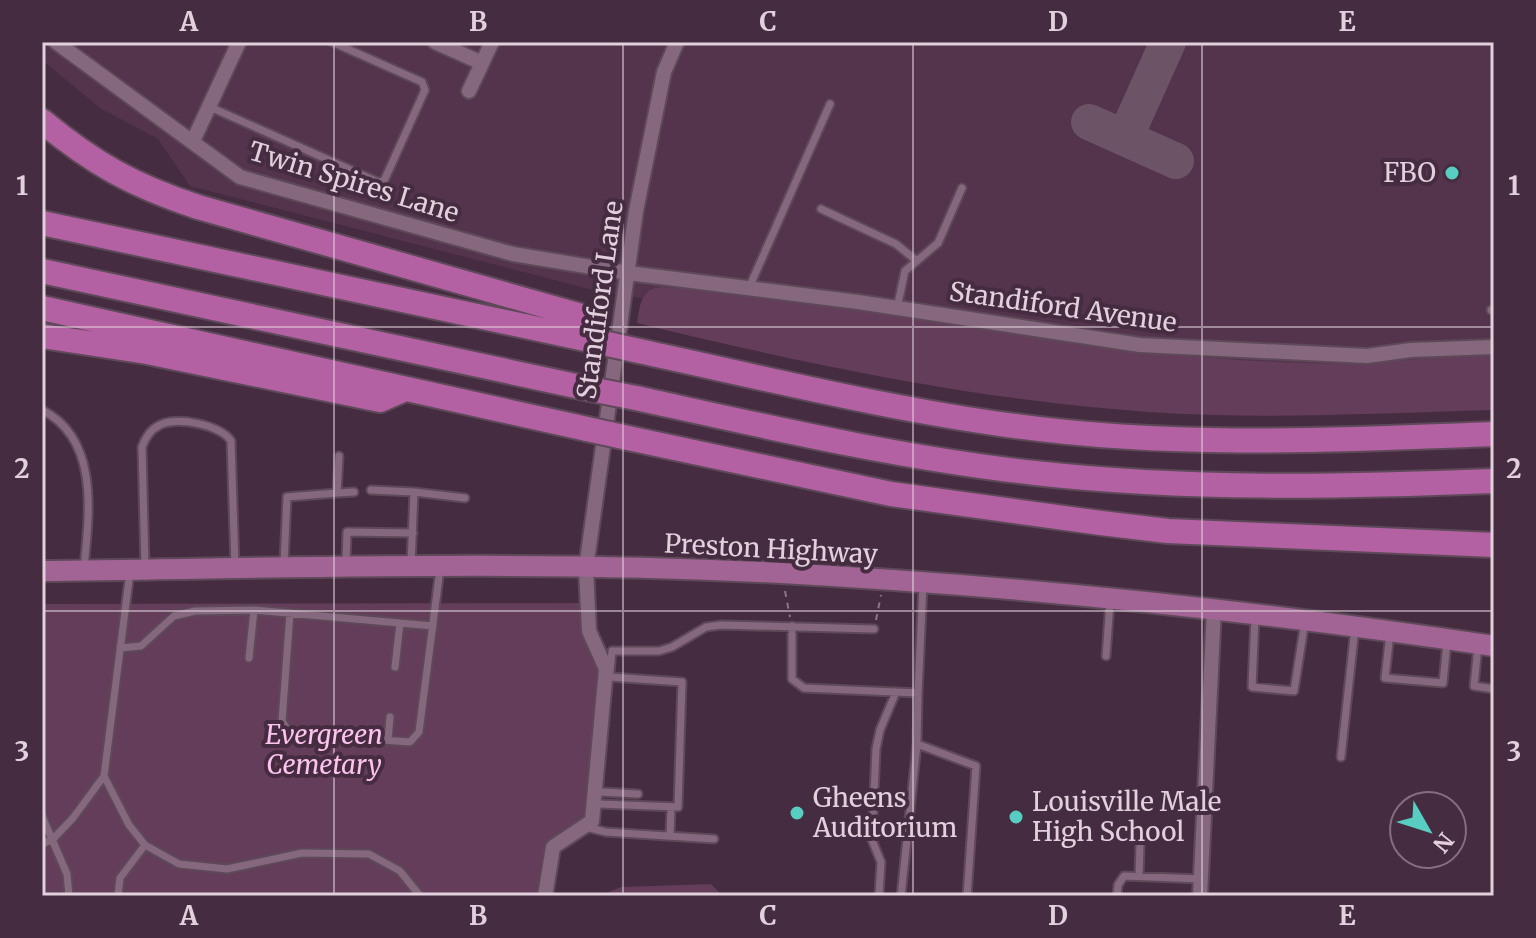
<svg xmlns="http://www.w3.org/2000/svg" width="1536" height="938" font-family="Merriweather,serif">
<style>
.built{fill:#53344c}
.green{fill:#633d5a}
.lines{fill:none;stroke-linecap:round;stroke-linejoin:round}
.taxiway{stroke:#6c5466;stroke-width:36}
.service-casing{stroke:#5e4959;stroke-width:11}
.minor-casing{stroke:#5e4959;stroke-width:18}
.primary-casing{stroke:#5e4959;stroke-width:24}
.motorway-casing{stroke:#5e4959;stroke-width:28}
.path{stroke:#8c7687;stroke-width:2;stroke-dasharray:6 6;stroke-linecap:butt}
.service{stroke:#85687d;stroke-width:7}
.minor{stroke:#85687d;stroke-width:14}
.primary{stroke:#a16494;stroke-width:20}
.motorway{stroke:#b461a3;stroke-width:24}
.motorway-bridge-casing{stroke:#5e4959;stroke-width:28;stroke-linecap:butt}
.motorway-bridge{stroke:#b461a3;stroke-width:24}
.grid{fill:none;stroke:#e2d1dd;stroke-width:2;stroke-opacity:0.55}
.poi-dot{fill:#57cec1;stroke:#462c40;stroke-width:3}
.labels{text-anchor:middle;stroke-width:8;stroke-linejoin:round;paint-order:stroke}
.poi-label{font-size:26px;fill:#e2d1dd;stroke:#462c40;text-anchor:start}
.street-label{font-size:26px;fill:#e2d1dd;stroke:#462c40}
.park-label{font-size:26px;font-style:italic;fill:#fcc4ee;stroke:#462c40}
.neatline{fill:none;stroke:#e2d1dd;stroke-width:3}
.grid-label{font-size:26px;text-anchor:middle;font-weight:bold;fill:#e2d1dd}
</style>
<rect width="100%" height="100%" fill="#462c40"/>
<path class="built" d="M42 42H1494V380L1058 367 593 290 190 186 158 139 100 108 42 60Z"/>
<path class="green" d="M660 287C822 296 981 333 1142 351 1212 359 1291 365 1361 363 1406 362 1449 353 1494 355V410C1379 413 1264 420 1149 412 976 400 805 364 637 323 640 306 640 290 660 287Z
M589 603 606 669 592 821 553 847 545 896H42V604Z
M711 884 723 896H600L621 887Z"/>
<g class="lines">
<path class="taxiway" d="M1089 122 1176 161
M1125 138 1168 42"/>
<defs>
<path id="service" d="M210 107 378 182 384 181 425 90 422 82 332 42
M821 209 896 244 917 261
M749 288 830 104
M897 308 905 271 938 243 962 188
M1491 310H1494
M42 410C100 439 89 515 84 568
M371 490 414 492 411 564
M414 492 465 498
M337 493 354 492
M284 563 287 497 337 493 339 456
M346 564 347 532 413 533
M145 566 142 447C145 439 150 430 158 426 174 415 222 425 231 441L235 566
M290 613 282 721 287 729 298 734 410 742 419 732 440 569
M1255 617 1252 687 1294 691 1305 621
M792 626V679L804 688 918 693 923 585
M1390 633 1385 678 1443 683 1447 642
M1478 646 1474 686 1494 689
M120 648 141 646 174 616 195 611 254 610 433 626
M1106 656 1110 602
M249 658 254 610
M395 667 400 623
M610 672 612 651H659L672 647 706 627 721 625 874 629
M388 740 390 717
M917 744 976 766 967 896
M1341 757 1355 628
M104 776 129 825 145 845 179 864 227 869 302 853 369 854 400 871 420 896
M601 792 638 794
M599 804 678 807 682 682 610 677
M42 816 67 874 69 896
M586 827 606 832 714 839
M1136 835 1140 845 1139 876
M670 836 671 807
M42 844 53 839 73 818 104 776 130 572
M118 896 120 878 145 845
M879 896 881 862 872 840 876 749 880 730 896 692
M901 896 917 744 918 693
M1117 896 1118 885 1124 876 1201 879"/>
<path id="minor" d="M56 42 240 177 513 254 628 273 858 302 1140 345 1367 356 1411 350 1494 347
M435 42 482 63
M469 91 492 42
M193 141 239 42
M545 896 553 847 592 821 606 669 589 631 586 568 636 211 664 72 677 42
M1200 896 1214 609"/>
<path id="primary" d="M42 571C288 568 535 560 781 573 1020 586 1258 611 1494 646"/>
<path id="motorway" d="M42 121C94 164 134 186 198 207L578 315 599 342
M42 223 599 342
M42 271 585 388
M42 308 587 429
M42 336 147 352 380 400 403 390
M639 351C764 378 888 409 1015 426 1174 448 1334 440 1494 434
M636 398C768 427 900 458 1035 473 1188 490 1340 487 1494 481
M628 438 891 494 1101 523 1168 531 1494 545"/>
</defs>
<use href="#service" class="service-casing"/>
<use href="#minor" class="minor-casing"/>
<use href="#primary" class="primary-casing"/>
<use href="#motorway" class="motorway-casing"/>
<path class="path" d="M785 591 790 617
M876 620 881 595"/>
<use href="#service" class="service"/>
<use href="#minor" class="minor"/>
<use href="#primary" class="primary"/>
<use href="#motorway" class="motorway"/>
<defs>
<path id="motorway-bridge" d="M599 342 639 351
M585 388 636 398
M587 429 628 438"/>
</defs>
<use href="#motorway-bridge" class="motorway-bridge-casing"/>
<use href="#motorway-bridge" class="motorway-bridge"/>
</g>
<path class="grid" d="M334 42V896M623 42V896M913 42V896M1202 42V896M42 327H1494M42 611H1494"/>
<g class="poi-dot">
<circle cx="1452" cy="173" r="8"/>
<circle cx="797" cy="813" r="8"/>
<circle cx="1016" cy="817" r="8"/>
</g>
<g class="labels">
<g class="poi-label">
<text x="1436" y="182" text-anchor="end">FBO</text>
<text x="813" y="807">Gheens<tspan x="813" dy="30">Auditorium</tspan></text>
<text x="1032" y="811">Louisville Male<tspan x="1032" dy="30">High School</tspan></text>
</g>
<g class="street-label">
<text transform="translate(354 182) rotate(17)" y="9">Twin Spires Lane</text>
<text transform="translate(600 300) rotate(-82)" y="9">Standiford Lane</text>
<text transform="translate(1063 307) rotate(8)" y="9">Standiford Avenue</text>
<text transform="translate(771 549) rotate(3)" y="9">Preston Highway</text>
</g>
<g class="park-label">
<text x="324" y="744">Evergreen<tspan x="324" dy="30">Cemetary</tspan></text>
</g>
</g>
<rect width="1536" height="938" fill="none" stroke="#462c40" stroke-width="88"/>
<g transform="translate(1428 830) rotate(129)"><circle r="38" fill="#462c40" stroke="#846e7f" stroke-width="2"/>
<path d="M0-6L14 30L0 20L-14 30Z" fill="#57cec1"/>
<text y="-12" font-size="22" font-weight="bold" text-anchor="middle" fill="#e2d1dd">N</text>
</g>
<rect x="44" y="44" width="1448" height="850" class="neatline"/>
<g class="grid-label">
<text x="189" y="31">A</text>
<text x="478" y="31">B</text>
<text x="768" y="31">C</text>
<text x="1058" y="31">D</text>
<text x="1347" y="31">E</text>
<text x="22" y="195">1</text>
<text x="1514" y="195">1</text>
<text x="22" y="478">2</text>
<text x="1514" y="478">2</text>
<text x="22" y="761">3</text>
<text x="1514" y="761">3</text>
<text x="189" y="925">A</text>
<text x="478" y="925">B</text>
<text x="768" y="925">C</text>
<text x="1058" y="925">D</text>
<text x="1347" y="925">E</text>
</g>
</svg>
